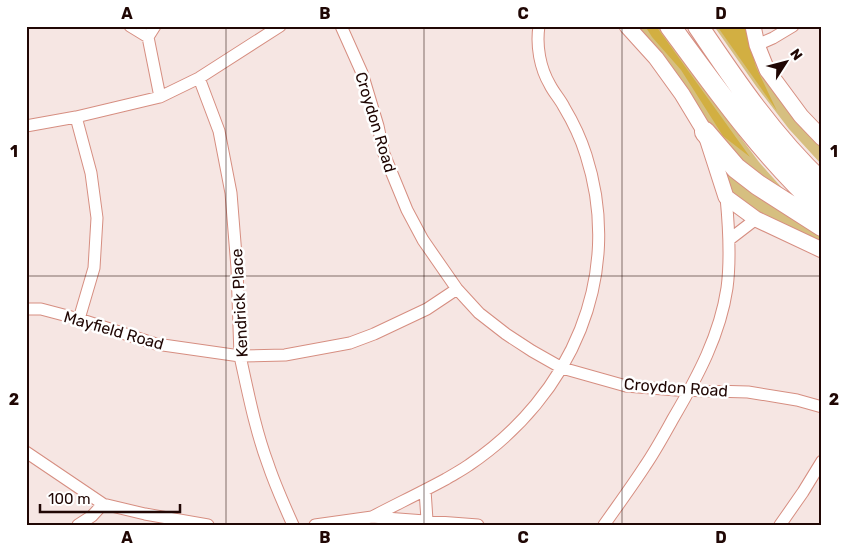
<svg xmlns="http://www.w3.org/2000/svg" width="848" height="551" font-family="Rubik,sans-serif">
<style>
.green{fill:#d6bf80}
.forest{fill:#d2af42}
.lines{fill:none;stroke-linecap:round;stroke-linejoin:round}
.minor-casing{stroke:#d68e81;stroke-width:13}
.secondary-casing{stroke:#d68e81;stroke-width:17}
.motorway-casing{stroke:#d68e81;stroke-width:22}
.minor{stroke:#fff;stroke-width:11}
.secondary{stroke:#fff;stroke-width:15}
.motorway{stroke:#fff;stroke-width:20}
.grid{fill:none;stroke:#200704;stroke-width:1;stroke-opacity:0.55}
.labels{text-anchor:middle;stroke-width:5;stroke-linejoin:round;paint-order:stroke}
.street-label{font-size:16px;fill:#200704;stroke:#fff}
.neatline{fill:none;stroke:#200704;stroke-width:2}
.grid-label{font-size:16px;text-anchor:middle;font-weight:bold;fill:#200704}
</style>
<rect width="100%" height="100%" fill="#f6e6e3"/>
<path class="green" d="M638 26H659L702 86 759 162 783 189 780 195 732 159 637 30 639 28Z
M714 26H745C747 34 748 42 751 49 766 87 794 120 822 148V165L789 129 756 86Z
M723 168 822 230V244L756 212 736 198 728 183Z"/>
<path class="forest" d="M645 26H656L750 157 723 136 681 70 652 37Z
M717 26H745L756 67 777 111Z"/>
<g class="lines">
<defs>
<path id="minor" d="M130 26 148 37
M155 26 148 37 160 97
M341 26 362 73 378 126 384 154 407 210 423 240 457 289 479 313 506 334 532 351 562 368 626 386 676 390 748 392 797 400 822 407
M757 45 773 38 793 26
M199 78 219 131 231 193 237 268 240 356C248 392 255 429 268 464 275 485 284 505 293 525
M76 117 91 173 97 218 94 268 79 319
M26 126 76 117 160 97 199 78 280 26
M730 239 756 219
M26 309H41L79 319 156 344 240 356 285 355 350 343 374 334 427 309 457 289
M26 452 103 504 145 514 208 525
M425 490 427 520
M372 517C397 504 422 492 446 479 454 474 462 470 469 465 571 396 625 276 586 155 581 139 573 122 564 107 560 99 554 93 550 85 540 68 536 46 539 26
M78 525 92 516 103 504
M315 525 372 517 478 525
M604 525C618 505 632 486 645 466 656 450 665 433 674 417 698 376 720 335 727 288 731 258 729 228 726 197
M780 525 803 492 822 461"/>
<path id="secondary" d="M627 26 656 58 682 94 705 132 726 197 756 219 822 250
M753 26 757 45 767 70 801 116 822 138"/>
<path id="motorway" d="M670 26C717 90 763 155 822 209
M698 26C735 81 773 137 822 183
M705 132 736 168 758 185 822 226"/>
</defs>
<use href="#minor" class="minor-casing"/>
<use href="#secondary" class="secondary-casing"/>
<use href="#motorway" class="motorway-casing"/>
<use href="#minor" class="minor"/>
<use href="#secondary" class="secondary"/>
<use href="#motorway" class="motorway"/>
</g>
<path class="grid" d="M226 26V525M424 26V525M622 26V525M26 276H822"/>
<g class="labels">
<g class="street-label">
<text transform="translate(376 122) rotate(73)" y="6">Croydon Road</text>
<text transform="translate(239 303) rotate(-93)" y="6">Kendrick Place</text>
<text transform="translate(114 330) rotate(16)" y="6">Mayfield Road</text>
<text transform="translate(676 387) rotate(4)" y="6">Croydon Road</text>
</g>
</g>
<rect width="848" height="551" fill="none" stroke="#ffffff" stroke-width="55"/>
<g transform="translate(786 62) rotate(54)" stroke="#ffffff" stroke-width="4" paint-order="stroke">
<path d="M0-4L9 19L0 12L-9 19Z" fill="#200704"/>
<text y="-8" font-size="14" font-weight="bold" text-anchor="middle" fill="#200704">N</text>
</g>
<path d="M40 504v8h140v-8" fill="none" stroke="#200704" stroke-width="2.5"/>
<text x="48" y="504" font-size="15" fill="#200704" stroke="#ffffff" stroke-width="4" paint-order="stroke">100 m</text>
<rect x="28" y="28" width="792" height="496" class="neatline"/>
<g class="grid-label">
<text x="127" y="19">A</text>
<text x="325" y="19">B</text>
<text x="523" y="19">C</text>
<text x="721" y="19">D</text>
<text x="14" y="157">1</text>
<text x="834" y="157">1</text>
<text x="14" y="405">2</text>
<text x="834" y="405">2</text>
<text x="127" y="543">A</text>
<text x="325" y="543">B</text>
<text x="523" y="543">C</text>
<text x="721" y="543">D</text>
</g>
</svg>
